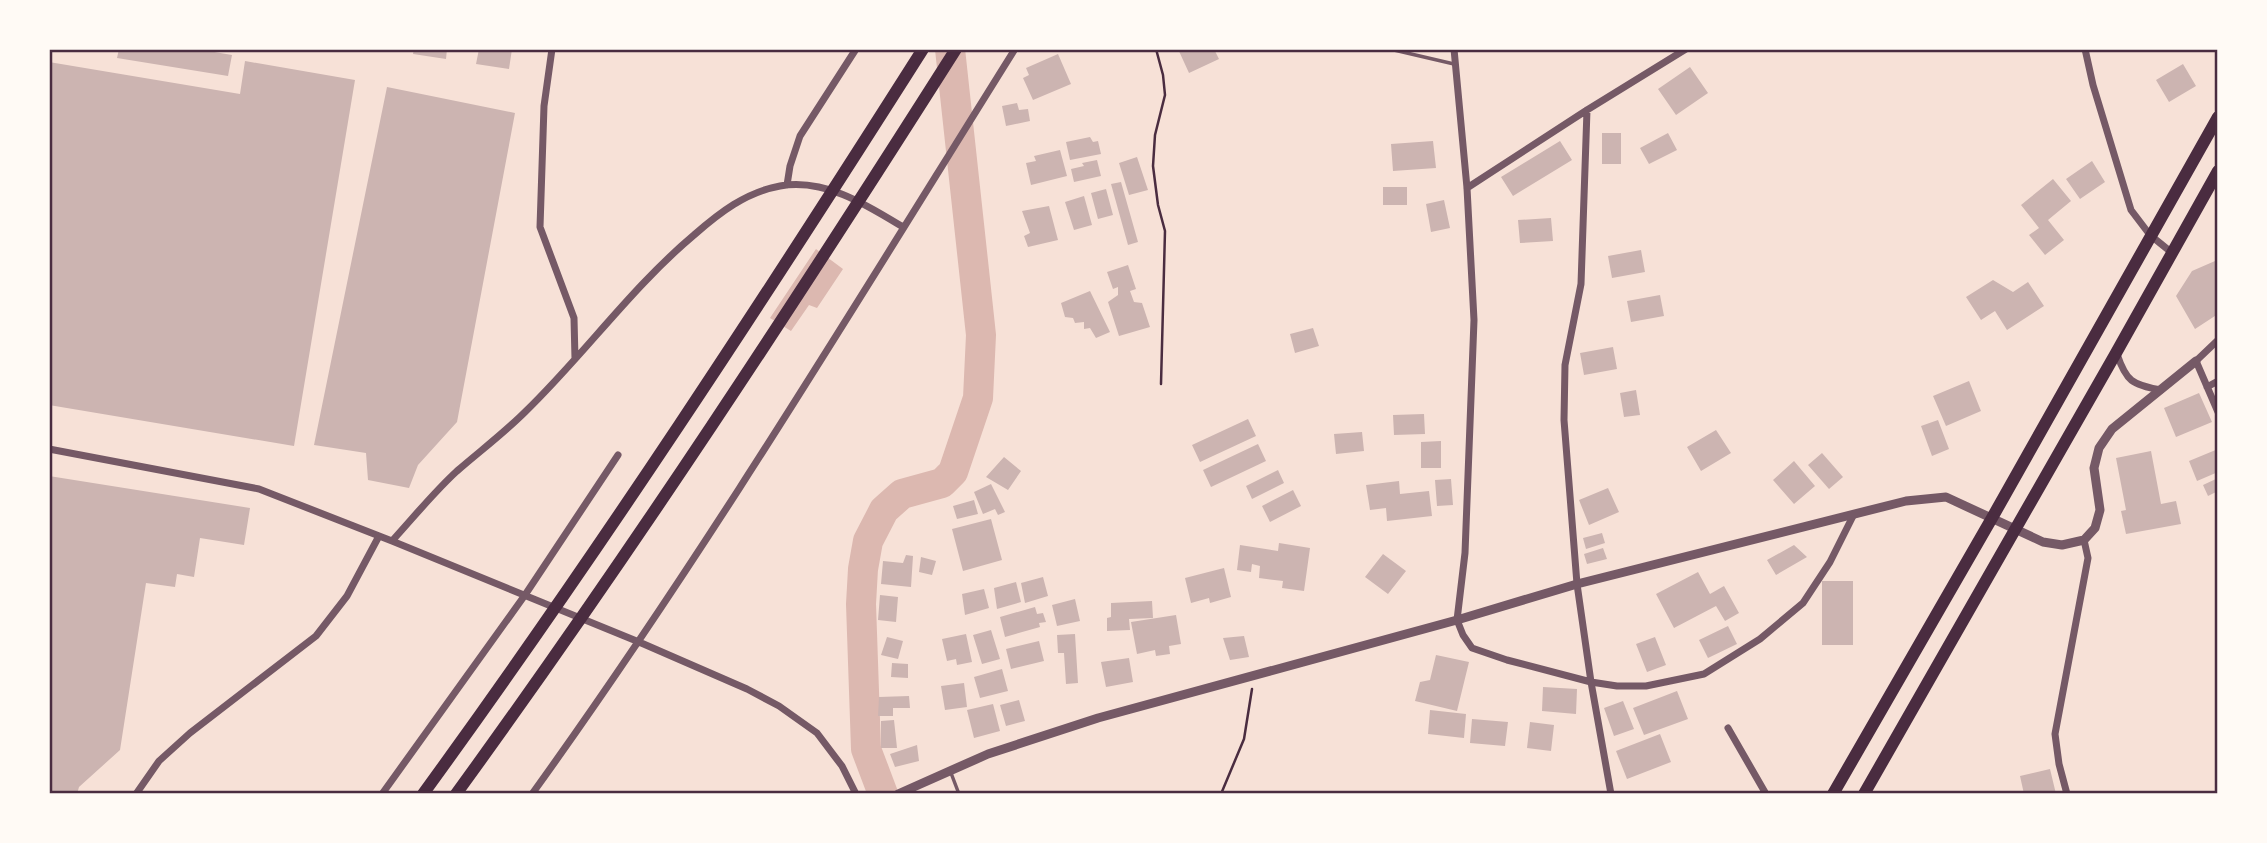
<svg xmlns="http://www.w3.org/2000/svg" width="2267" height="843" font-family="'Fira Sans',sans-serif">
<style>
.water{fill:#dcb8b0}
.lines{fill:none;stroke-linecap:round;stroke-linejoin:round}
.river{stroke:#dcb8b0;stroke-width:30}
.building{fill:#ccb4b1}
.path{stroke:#4a2c40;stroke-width:2.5}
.service{stroke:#755966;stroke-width:3.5}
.minor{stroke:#755966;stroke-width:7}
.tertiary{stroke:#755966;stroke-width:9}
.trunk{stroke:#4a2c40;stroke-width:12}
.motorway{stroke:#4a2c40;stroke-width:12}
.neatline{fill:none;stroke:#4a2c40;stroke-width:2.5}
</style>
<rect width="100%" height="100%" fill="#f7e1d7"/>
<path class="water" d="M816 249 843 269 817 308 809 305 791 331 770 318Z"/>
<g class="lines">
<path class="river" d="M883 794 866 749 861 604 863 569 868 541 884 510 902 494 942 483 953 472 978 398 981 335 950 49"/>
</g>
<path class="building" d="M119 49H197L232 55 228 76 117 58Z
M414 49H447L446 59 413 54Z
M479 49H512L509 69 476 64Z
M1178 49H1214L1219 59 1189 73Z
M1058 54 1071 84 1033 100 1023 78 1029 75 1026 68Z
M245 61 355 80 294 446 49 405V62L240 94Z
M2183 64 2196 86 2169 102 2156 80Z
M1690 67 1708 93 1676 115 1658 89Z
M387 87 515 113 457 422 418 465 409 488 368 480 366 453 314 445Z
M1017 103 1019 110 1028 109 1030 121 1006 126 1002 106Z
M1602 133H1621V164H1602Z
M1668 133 1677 150 1649 164 1640 148Z
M1090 137 1093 142 1098 141 1101 154 1070 160 1066 142Z
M1433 141 1436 168 1393 171 1391 144Z
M1560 141 1572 160 1513 196 1501 177Z
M1060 150 1067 176 1031 185 1026 163 1036 161 1034 156Z
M1137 157 1148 190 1129 195 1119 163Z
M1097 160 1101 176 1074 182 1071 169 1084 166 1082 163Z
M2092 161 2105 182 2080 199 2066 179Z
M2053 179 2071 201 2048 220 2064 240 2045 255 2029 235 2039 228 2021 205Z
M1121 182 1138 242 1128 245 1111 184Z
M1383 187H1407V205H1383Z
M1106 189 1113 215 1098 219 1091 193Z
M1084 196 1092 225 1074 230 1065 202Z
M1444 200 1450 228 1431 232 1426 204Z
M1049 206 1058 240 1028 247 1024 236 1030 233 1022 211Z
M1551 218 1553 241 1520 243 1518 220Z
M1641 250 1645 272 1612 278 1608 256Z
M2215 261 2218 264V314L2195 329 2176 296 2192 271Z
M1128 265 1136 289 1130 291 1134 302 1142 303 1150 327 1119 336 1108 302 1118 295V287L1113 289 1107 272Z
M1993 280 2013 292 2028 282 2044 306 2007 330 1995 311 1981 320 1966 297Z
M1090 291 1110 332 1096 338 1090 328 1084 329V322L1075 323 1073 318 1065 317 1061 303Z
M1660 295 1664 316 1631 322 1627 301Z
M1313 328 1319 346 1295 353 1290 334Z
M1613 347 1617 369 1584 375 1580 353Z
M1969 381 1981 411 1946 426 1933 396Z
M1636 390 1640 415 1624 417 1620 393Z
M2199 393 2212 422 2176 437 2164 408Z
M1424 414 1425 434 1394 435 1393 415Z
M1248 419 1256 436 1200 462 1192 445Z
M1938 420 1949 449 1932 456 1921 426Z
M1716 430 1731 453 1701 471 1687 447Z
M1362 432 1364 451 1336 454 1334 434Z
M1441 441V468H1421V442Z
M1258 444 1266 461 1211 487 1203 470Z
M2218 449V472L2197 481 2189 461Z
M2151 451 2161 504 2176 501 2181 524 2126 534 2121 511 2126 510 2116 458Z
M1822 453 1843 477 1829 489 1808 465Z
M1004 457 1021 471 1008 490 986 477Z
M1794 461 1815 486 1794 504 1773 480Z
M1278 470 1284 483 1252 499 1246 486Z
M49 476 250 508 244 545 200 538 194 577 177 574 175 587 146 583 120 750 79 787 77 794H49Z
M2218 478V491L2208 496 2203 485Z
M1451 479 1453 505 1437 506 1435 480Z
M1399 481 1400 494 1429 491 1432 516 1387 521 1386 508 1370 510 1366 485Z
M991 484 1005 512 998 515 995 509 983 514 974 492Z
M1608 488 1619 512 1589 525 1579 500Z
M1293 490 1301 506 1270 522 1262 506Z
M974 500 978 514 957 519 953 506Z
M991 519 1002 560 963 571 952 529Z
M1602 533 1605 543 1586 549 1583 538Z
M1279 543 1310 548 1304 591 1282 588 1283 581 1259 578 1260 566 1252 564 1251 572 1237 570 1240 545 1278 551Z
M1794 545 1807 557 1776 575 1767 560Z
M1603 548 1607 559 1587 564 1584 554Z
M1383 554 1406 571 1388 594 1365 577Z
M906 555 913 556 911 587 881 584 883 561 903 563Z
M921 557 936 561 932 575 919 572Z
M1224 568 1231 597 1210 603 1209 598 1191 603 1185 578Z
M1698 572 1710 594 1724 586 1739 613 1725 621 1716 606 1674 628 1656 594Z
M1043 577 1048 596 1025 603 1021 583Z
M1822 581H1853V645H1822Z
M1016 582 1021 602 997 609 994 588Z
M984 589 989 608 965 615 962 594Z
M880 595 898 597 896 622 878 620Z
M1075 599 1080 621 1057 626 1052 605Z
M1152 601 1153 618 1129 619 1130 630 1107 631V618L1111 617V603Z
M1035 607 1037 614 1043 613 1046 622 1039 623 1040 627 1005 637 1000 617Z
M1176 615 1181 644 1169 646 1170 654 1156 656 1155 650 1137 654 1131 622Z
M1728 626 1737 644 1708 658 1699 640Z
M991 630 1000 659 982 664 973 635Z
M966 634 972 662 957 665 956 659 947 661 942 639Z
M1075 634 1078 683 1066 684 1064 653H1058L1057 635Z
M1244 636 1249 657 1230 660 1223 638Z
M887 637 903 641 898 659 881 655Z
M1655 637 1666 665 1647 672 1636 644Z
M1039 641 1044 661 1011 669 1006 649Z
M1436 655 1469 662 1457 711 1415 701 1420 682 1430 680Z
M1129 658 1133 682 1106 687 1101 662Z
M892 663 908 664V678L891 677Z
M1002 669 1008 691 980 698 974 677Z
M964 683 967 707 945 710 941 686Z
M1543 687 1577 689 1576 714 1542 711Z
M1677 691 1688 719 1644 735 1633 708Z
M909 696 910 708H893V716H878L879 697Z
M1019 700 1025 721 1006 726 1000 705Z
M1623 701 1634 729 1614 736 1604 708Z
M993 704 1000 731 974 738 967 710Z
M1430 710 1466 714 1464 738 1428 734Z
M1472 719 1508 722 1505 746 1470 743Z
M894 720 897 748H881V721Z
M1530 722 1554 725 1551 751 1527 748Z
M1660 734 1671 762 1627 779 1616 751Z
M917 745 919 761 895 767 890 754Z
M2050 769 2056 794H2024L2020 776Z"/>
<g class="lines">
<path class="path" d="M1156 49 1163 75 1165 95 1155 135 1153 166 1158 205 1165 231 1161 384
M1221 794 1244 739 1252 689"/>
<path class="service" d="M1394 50 1454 64
M951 773 959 794"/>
<path class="minor" d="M552 49 544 106 540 227 574 318 575 359
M1454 49 1467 188 1474 320 1465 553 1457 620 1463 635 1472 648 1507 660 1591 682 1617 686H1646L1704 674 1760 639 1803 603 1830 562 1854 514
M2085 49 2093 85 2131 210 2150 235 2171 252
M1587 110 1581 284 1565 365 1564 420 1577 584 1591 682 1611 794
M787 185 790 166 800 136 856 49
M1467 188 1587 110 1686 49
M2218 340 2196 361 2218 412
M2117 354C2126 381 2132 385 2161 390
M2207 387 2218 381
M49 449 259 489 392 541 639 642 747 689 779 706 817 733 842 766 856 794
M392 541C413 518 434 492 457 471 480 451 504 433 525 412 584 355 631 288 694 235 719 213 746 192 780 186 825 178 867 205 903 227
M1728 728 1766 794
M136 794 159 761 190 733 316 636 347 596 379 536
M382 794 525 595 618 455
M532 794C705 554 858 300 1015 49
M2067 794 2059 764 2055 734 2088 558 2084 540"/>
<path class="tertiary" d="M898 794 988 754 1098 718 1457 620 1577 584 1906 501 1946 497 2043 542 2062 545 2084 540 2095 528 2100 510 2094 468 2099 448 2112 429 2196 361"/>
<path class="trunk" d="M1833 794 1992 518 2218 117
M1864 794 2116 353 2218 171"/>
<path class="motorway" d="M423 794C599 552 763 301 923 49
M456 794C632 552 796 301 956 49"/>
</g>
<rect width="2267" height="843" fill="none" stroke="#fffaf5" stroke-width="102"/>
<rect x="51" y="51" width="2165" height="741" class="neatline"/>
</svg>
